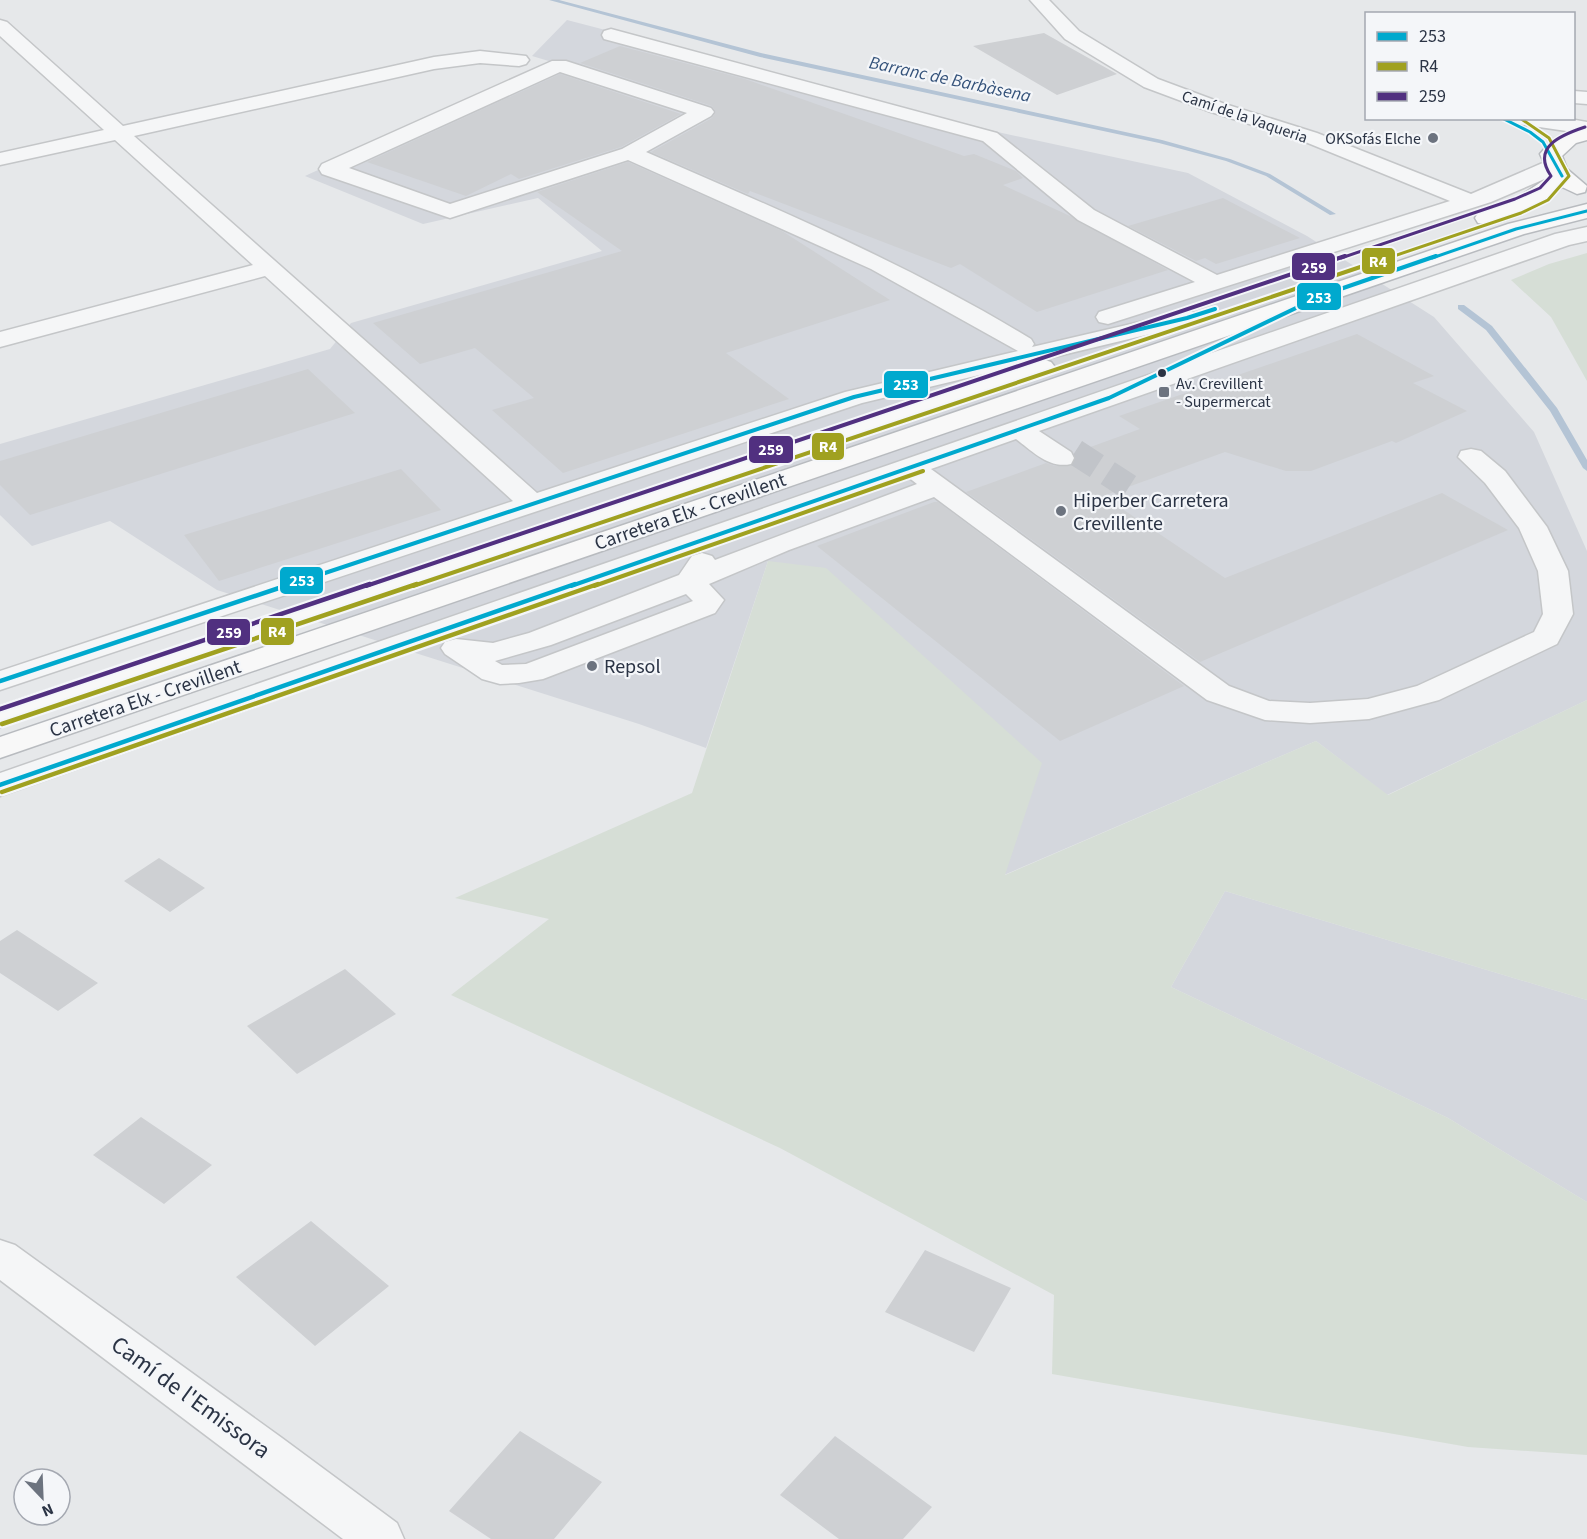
<svg xmlns="http://www.w3.org/2000/svg" width="1587" height="1539" font-family="'Source Sans 3',sans-serif">
<style>
.built{fill:#d4d7dd}
.green{fill:#d6ded6}
.lines{fill:none;stroke-linecap:round;stroke-linejoin:round}
.stream{fill:#b4c4d5;fill-rule:evenodd}
.building{fill:#ced0d3}
.minor-tunnel{stroke:#c1c4c9;stroke-width:26;stroke-dasharray:26 13;stroke-linecap:butt}
.minor-casing{stroke:#c4c6c8;stroke-width:3}
.highway-casing{stroke:#b8bbbf;stroke-width:3}
.minor{fill:#f5f6f7;fill-rule:evenodd}
.highway{fill:#f8f8f8;fill-rule:evenodd}
.bus-1-far2-casing{stroke:#f4f6f9;stroke-width:6}
.bus-1-far1-casing{stroke:#f4f6f9;stroke-width:8}
.bus-1-casing{stroke:#f4f6f9;stroke-width:9}
.bus-2-far2-casing{stroke:#f4f6f9;stroke-width:6}
.bus-2-far1-casing{stroke:#f4f6f9;stroke-width:8}
.bus-2-casing{stroke:#f4f6f9;stroke-width:9}
.bus-3-far2-casing{stroke:#f4f6f9;stroke-width:6}
.bus-3-far1-casing{stroke:#f4f6f9;stroke-width:8}
.bus-3-casing{stroke:#f4f6f9;stroke-width:9}
.bus-1-far2{stroke:#00a9ce;stroke-width:3}
.bus-1-far1{stroke:#00a9ce;stroke-width:4}
.bus-1{stroke:#00a9ce;stroke-width:4.5}
.bus-2-far2{stroke:#a0a120;stroke-width:3}
.bus-2-far1{stroke:#a0a120;stroke-width:4}
.bus-2{stroke:#a0a120;stroke-width:4.5}
.bus-3-far2{stroke:#513080;stroke-width:3}
.bus-3-far1{stroke:#513080;stroke-width:4}
.bus-3{stroke:#513080;stroke-width:4.5}
.poi-dot{fill:#6c737f;stroke:#f4f6f9;stroke-width:2}
.bus-dot{fill:#2b3445;stroke:#f4f6f9;stroke-width:2}
.labels{text-anchor:middle;stroke-width:4.5;stroke-linejoin:round;paint-order:stroke}
.far-street-label{font-size:16px;fill:#2b3445;stroke:#f4f6f9}
.far-poi-label{font-size:16px;fill:#2b3445;stroke:#f4f6f9;text-anchor:end}
.far-water-label{font-size:18px;font-style:italic;fill:#34527a;stroke:#f4f6f9}
.poi-label{font-size:20px;fill:#2b3445;stroke:#f4f6f9;text-anchor:start}
.street-label{font-size:20px;fill:#2b3445;stroke:#f4f6f9}
.near-street-label{font-size:24px;fill:#2b3445;stroke:#f4f6f9}
.line-badge{stroke:#f4f6f9;stroke-width:2}
.badge-label{font-size:16px;text-anchor:middle;font-weight:bold;fill:#fff}
</style>
<rect width="100%" height="100%" fill="#e6e8ea"/>
<path class="built" d="M567 20 1002 133 1188 173 1307 236 1434 317 1534 432 1587 551V700L1387 795 1316 741 1004 875 768 561 706 748 639 724 217 590 110 521 32 546 0 515V444L330 349 351 323 602 251 538 198 423 224 305 176 552 62 532 56Z
M1225 891 1587 1000V1202L1448 1118 1171 987Z"/>
<path class="green" d="M1587 253V381L1551 317 1511 280 1549 264Z
M768 561 826 568 1042 763 1005 875 1316 741 1388 795 1587 700V1000L1225 891 1171 987 1448 1118 1587 1202V1455L1468 1447 1052 1374 1054 1295 780 1148 451 995 549 919 455 898 692 793Z"/>
<g class="lines">
<path class="stream" d="M549 0H559L761 53 1162 140 1230 159 1270 174 1336 214 1330 215 1266 176 1226 161 1159 143 760 57Z
M1458 305H1464L1492 326 1557 408 1587 460V471L1583 468 1550 411 1486 330 1458 309Z"/>
</g>
<path class="building" d="M1044 33 1117 74 1057 95 973 46Z
M620 46 745 79 964 156 974 154 1016 171 1023 178 1003 185 1070 216 1168 270 1037 312 960 264 951 268 750 191 748 194 651 152 712 118 716 112 712 106 580 63Z
M560 74 681 114 621 147 519 179 511 174 466 196 367 162Z
M628 162 782 231 890 300 726 353 789 399 563 473 492 410 534 398 475 348 420 364 373 323 622 251 537 192Z
M1223 198 1300 238 1216 264 1205 258 1196 261 1128 226Z
M1357 334 1434 376 1413 383 1467 411 1396 443 1392 441 1311 471H1286L1225 452 1103 496 1225 578 1442 493 1508 530 1200 662 966 492 1046 463 1055 466H1071L1076 459 1074 453 1140 429 1119 416Z
M308 369 355 413 30 515 0 485V461Z
M401 469 441 510 219 581 184 535Z
M934 502H938L1184 686 1060 741 817 546Z
M159 858 205 888 170 912 124 881Z
M17 930 98 983 58 1011 0 973V941Z
M345 969 396 1014 297 1074 247 1026Z
M141 1117 212 1165 164 1204 93 1155Z
M311 1221 389 1286 315 1346 236 1277Z
M925 1250 1011 1288 974 1352 885 1312Z
M520 1431 602 1482 554 1539H491L449 1511Z
M835 1436 932 1507 903 1539H839L780 1495Z"/>
<g class="lines">
<path class="minor-tunnel" d="M1075 452 1129 487"/>
<defs>
<path id="minor" d="M1030 0H1049L1079 31 1158 79 1225 104 1317 133 1471 194 1545 162 1553 161 1561 162 1564 167 1561 172 1491 202 1108 324 1099 322 1096 317 1099 312 1195 282 1078 220 983 141 604 39 602 35 604 31 611 29 997 133 1094 210 1217 275 1450 201 1303 141 1211 112 1144 87 1065 39Z
M0 20 7 22 123 126 434 57 480 51 526 56 529 60 526 64 519 66 480 63 434 69 134 136 537 493 845 392 1018 351 871 269 628 160 450 218 322 174 319 169 322 164 552 61H566L711 108 714 112 711 116 646 152C777 209 908 264 1031 339L1034 344 1032 347 1187 311 1196 313 1199 318 1196 323 862 403 0 690V671L513 501 265 276 0 347V332L253 265 115 140 0 165V153L104 130 0 36ZM560 72 687 113 622 149 450 204 349 168Z
M1574 91 1587 92V104L1574 103Z
M1508 118H1564L1587 122V134L1518 124 1511 122Z
M1587 227V241L1569 245 1039 431 1071 452 1074 458 1071 464C1049 469 1032 451 1016 439L931 469 1229 686 1269 701 1310 703 1368 699 1417 686 1534 632 1543 614 1538 571 1519 528 1485 483 1458 457 1461 451 1471 449 1481 451 1505 471 1547 527 1568 571 1573 614 1557 644 1439 700 1369 719 1310 723 1265 720 1207 700 934 497 789 550 709 584 724 600 715 613 543 679 519 683 500 684 482 679 445 654 441 648 445 642 456 639 493 643 529 633 679 575 692 556 702 553 712 556 715 560 917 484 908 477 0 796V773L1555 234ZM686 594 693 601 526 664 502 665 495 661 551 645Z
M0 1240 15 1245 282 1438 397 1523 404 1539H343L0 1280Z"/>
<path id="highway" d="M1587 128V140L1576 143 1562 156 1567 169 1587 186 1585 192 1577 194 1562 187C1545 202 1501 228 1478 223L1475 218 1478 213 1519 197 1550 176 1540 154C1552 138 1569 132 1587 128Z
M1587 204V218L1524 234 0 758V737L1508 224Z
M1042 359 1051 362 1055 367 1051 372 0 727V706Z"/>
</defs>
<use href="#minor" class="minor-casing"/>
<use href="#highway" class="highway-casing"/>
<use href="#minor" class="minor"/>
<use href="#highway" class="highway"/>
<defs>
<path id="bus-1-far2" d="M1502 118 1530 132 1543 142 1562 176
M1432 258 1516 229 1587 211"/>
<path id="bus-1-far1" d="M286 586 854 397 1187 318 1215 309
M571 586 1109 398 1323 295 1436 256"/>
<path id="bus-1" d="M0 681 291 584
M0 785 575 584"/>
<path id="bus-2-far2" d="M1388 258 1521 213 1548 200 1569 176 1549 138 1520 118"/>
<path id="bus-2-far1" d="M413 586 1393 256
M594 586 923 471"/>
<path id="bus-2" d="M2 724 417 584
M2 792 598 584"/>
<path id="bus-3-far2" d="M1341 258 1515 199 1540 188 1551 176C1531 147 1561 135 1585 127"/>
<path id="bus-3-far1" d="M366 586 1345 256"/>
<path id="bus-3" d="M0 709 370 584"/>
</defs>
<use href="#bus-1-far2" class="bus-1-far2-casing"/>
<use href="#bus-1-far1" class="bus-1-far1-casing"/>
<use href="#bus-1" class="bus-1-casing"/>
<use href="#bus-2-far2" class="bus-2-far2-casing"/>
<use href="#bus-2-far1" class="bus-2-far1-casing"/>
<use href="#bus-2" class="bus-2-casing"/>
<use href="#bus-3-far2" class="bus-3-far2-casing"/>
<use href="#bus-3-far1" class="bus-3-far1-casing"/>
<use href="#bus-3" class="bus-3-casing"/>
<use href="#bus-1-far2" class="bus-1-far2"/>
<use href="#bus-1-far1" class="bus-1-far1"/>
<use href="#bus-1" class="bus-1"/>
<use href="#bus-2-far2" class="bus-2-far2"/>
<use href="#bus-2-far1" class="bus-2-far1"/>
<use href="#bus-2" class="bus-2"/>
<use href="#bus-3-far2" class="bus-3-far2"/>
<use href="#bus-3-far1" class="bus-3-far1"/>
<use href="#bus-3" class="bus-3"/>
</g>
<g class="poi-dot">
<circle cx="1433" cy="138" r="6"/>
<rect x="1158" y="386" width="12" height="12" rx="3"/>
<circle cx="1061" cy="511" r="6"/>
<circle cx="592" cy="666" r="6"/>
</g>
<circle class="bus-dot" cx="1162" cy="373" r="5"/>
<g class="labels">
<g class="far-street-label">
<text transform="translate(1245 116) rotate(19)" y="6">Camí de la Vaqueria</text>
</g>
<g class="far-poi-label">
<text x="1421" y="144">OKSofás Elche</text>
<text x="1176" y="389" text-anchor="start">Av. Crevillent<tspan x="1176" dy="18">- Supermercat</tspan></text>
</g>
<g class="far-water-label">
<text transform="translate(950 79) rotate(12)" y="6">Barranc de Barbàsena</text>
</g>
<g class="poi-label">
<text x="1073" y="507">Hiperber Carretera<tspan x="1073" dy="23">Crevillente</tspan></text>
<text x="604" y="673">Repsol</text>
</g>
<g class="street-label">
<text transform="translate(690 511) rotate(-19)" y="7">Carretera Elx - Crevillent</text>
<text transform="translate(145 698) rotate(-19)" y="7">Carretera Elx - Crevillent</text>
</g>
<g class="near-street-label">
<text transform="translate(191 1397) rotate(36)" y="8">Camí de l'Emissora</text>
</g>
</g>
<g class="line-badge">
<rect x="1361" y="247" width="35" height="28" rx="6" fill="#a0a120"/>
<rect x="1291" y="252" width="45" height="29" rx="6" fill="#513080"/>
<rect x="1296" y="282" width="46" height="29" rx="6" fill="#00a9ce"/>
<rect x="883" y="370" width="46" height="29" rx="6" fill="#00a9ce"/>
<rect x="811" y="432" width="34" height="29" rx="6" fill="#a0a120"/>
<rect x="748" y="435" width="46" height="29" rx="6" fill="#513080"/>
<rect x="279" y="566" width="45" height="29" rx="6" fill="#00a9ce"/>
<rect x="260" y="617" width="35" height="29" rx="6" fill="#a0a120"/>
<rect x="206" y="618" width="45" height="28" rx="6" fill="#513080"/>
</g>
<g class="badge-label">
<text x="1378" y="267">R4</text>
<text x="1314" y="273">259</text>
<text x="1319" y="303">253</text>
<text x="906" y="390">253</text>
<text x="828" y="452">R4</text>
<text x="771" y="455">259</text>
<text x="302" y="586">253</text>
<text x="277" y="637">R4</text>
<text x="229" y="638">259</text>
</g>
<rect x="1365" y="12" width="210" height="108" fill="#f4f6f9" stroke="#a4a8b1" stroke-width="1.5"/>
<rect x="1377" y="32" width="30" height="9" fill="#00a9ce" stroke="#a4a8b1" stroke-width="1.5"/>
<text x="1419" y="42" font-size="18" fill="#2b3445">253</text>
<rect x="1377" y="62" width="30" height="9" fill="#a0a120" stroke="#a4a8b1" stroke-width="1.5"/>
<text x="1419" y="72" font-size="18" fill="#2b3445">R4</text>
<rect x="1377" y="92" width="30" height="9" fill="#513080" stroke="#a4a8b1" stroke-width="1.5"/>
<text x="1419" y="102" font-size="18" fill="#2b3445">259</text>
<g transform="translate(42 1497) rotate(157)"><circle r="28" fill="#f4f6f9" stroke="#a4a8b1" stroke-width="1.5"/>
<path d="M0-4.5L10 22L0 15L-10 22Z" fill="#6c737f"/>
<text y="-9" font-size="16" font-weight="bold" text-anchor="middle" fill="#2b3445">N</text>
</g>
</svg>
